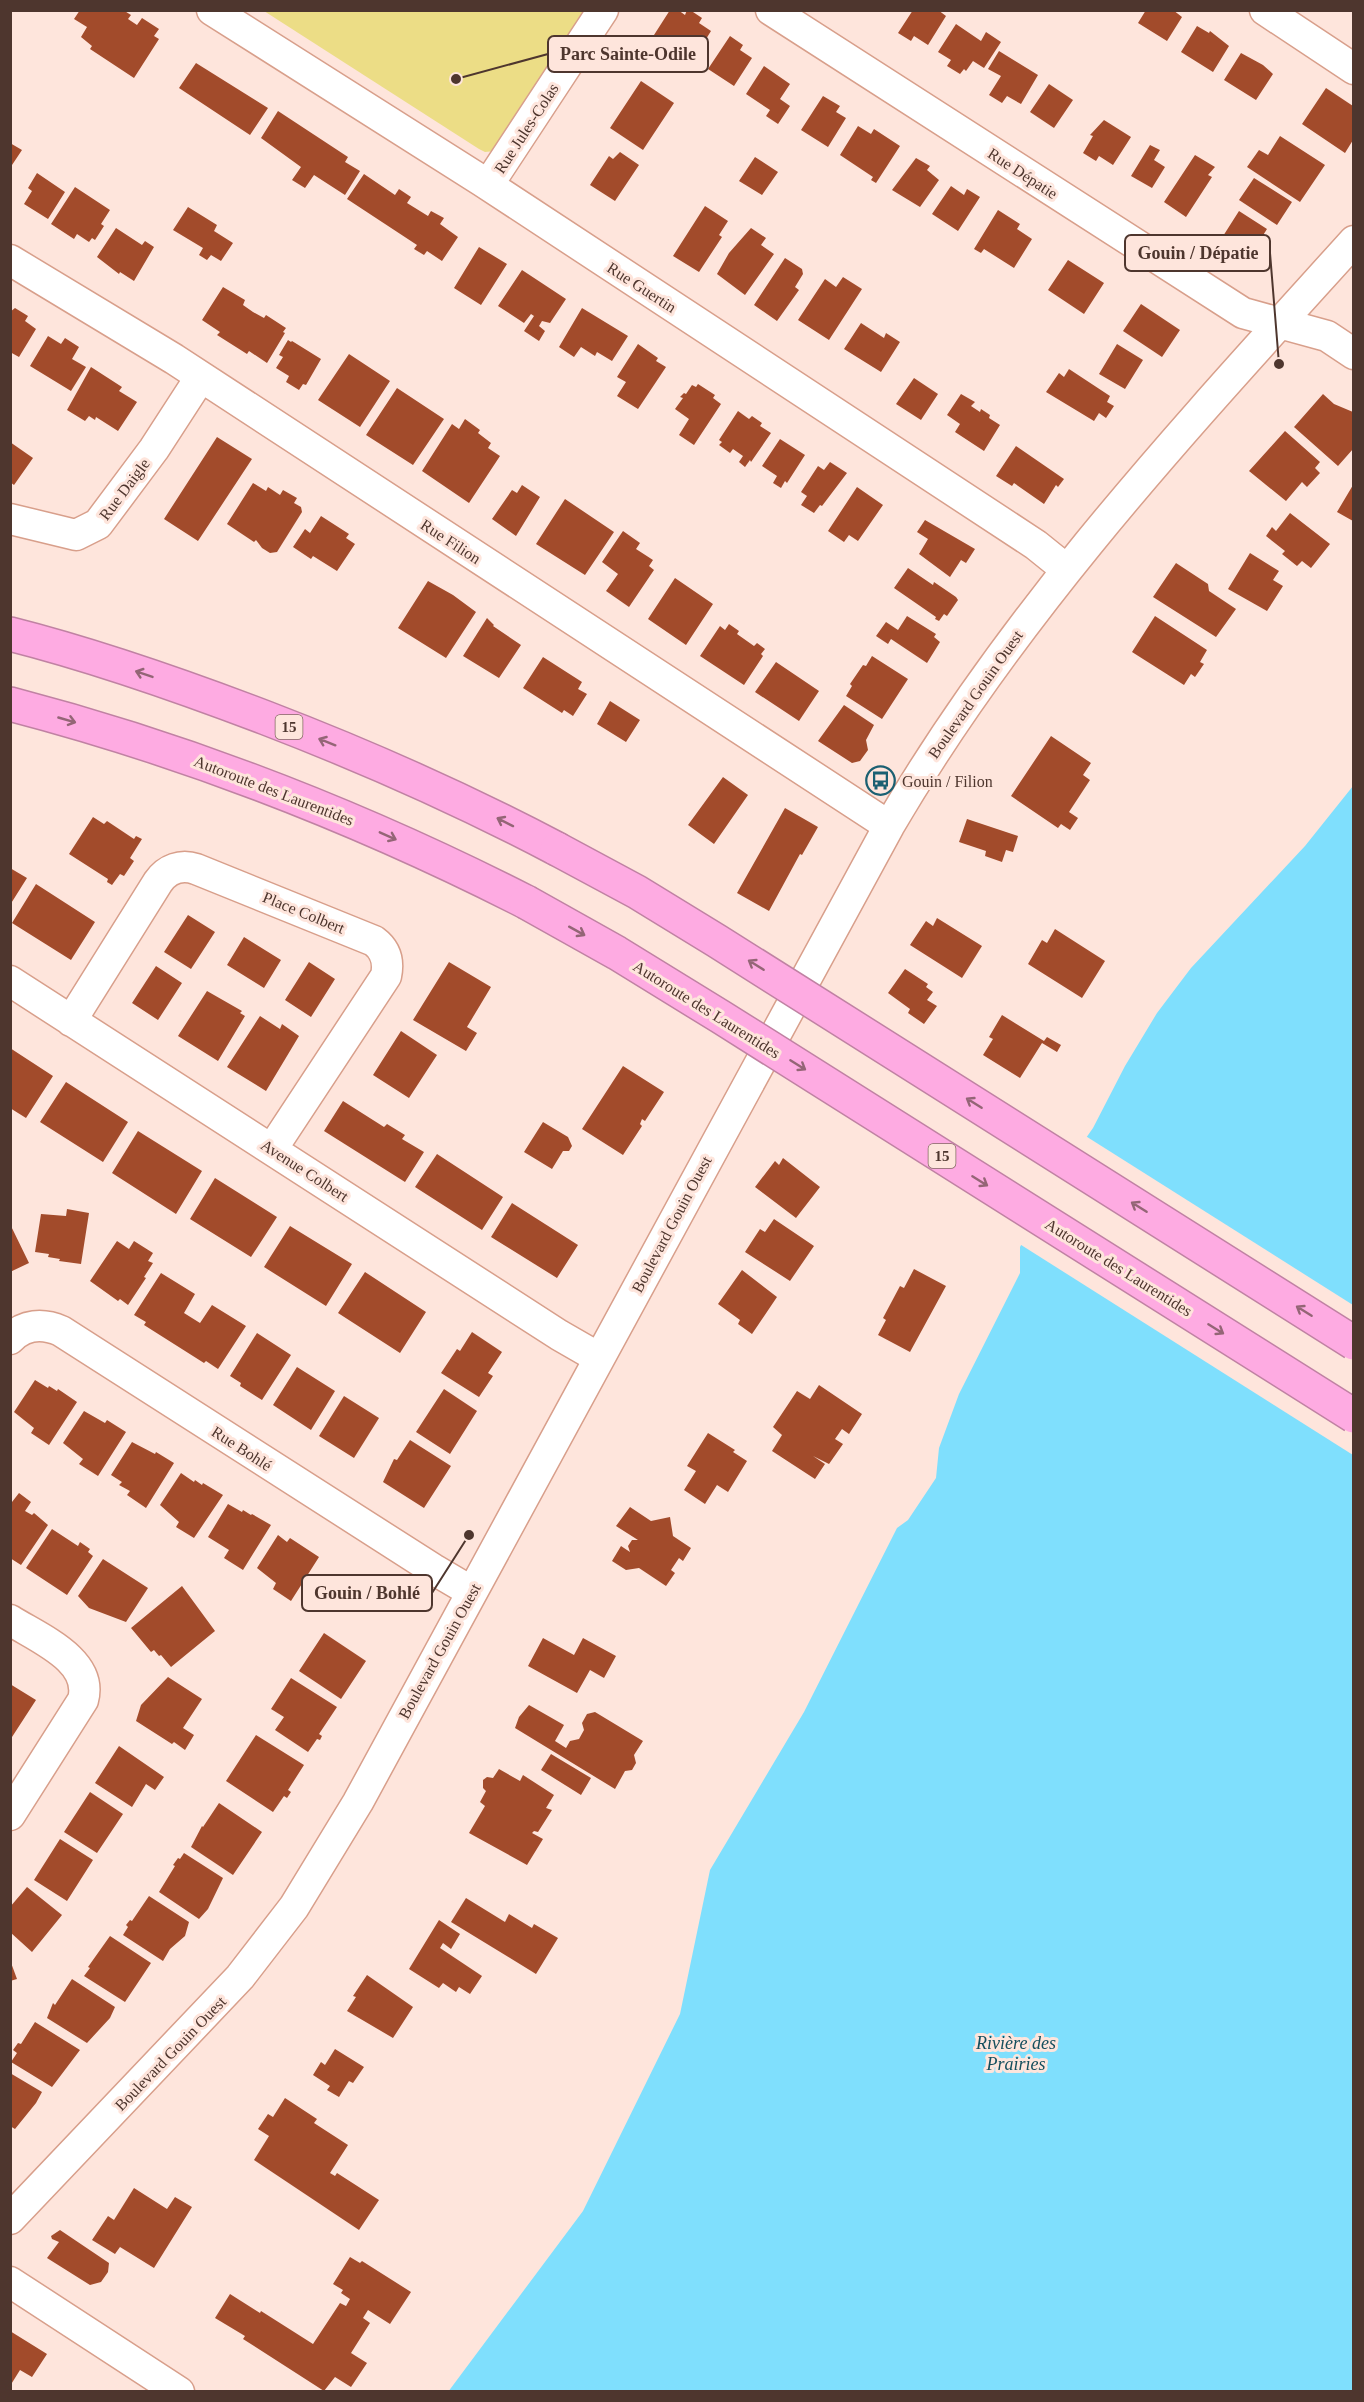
<svg xmlns="http://www.w3.org/2000/svg" width="1364" height="2402" font-family="'Times New Roman',serif">
<style>
.green{fill:#ecdd86}
.water{fill:#7fdffd}
.pier{fill:#fee5dc}
.building{fill:#a24b2b}
.lines{fill:none;stroke-linecap:round;stroke-linejoin:round}
.minor-casing{stroke:#d89f8b;stroke-width:33}
.highway-casing{stroke:#c082a3;stroke-width:36}
.minor{stroke:#fff;stroke-width:30}
.highway{stroke:#feabe2;stroke-width:33}
.highway-bridge-casing{stroke:#c082a3;stroke-width:36;stroke-linecap:butt}
.highway-bridge{stroke:#feabe2;stroke-width:33}
.oneway{stroke:#946576}
.labels{text-anchor:middle;stroke-width:6;stroke-linejoin:round;paint-order:stroke}
.shield{fill:#fee5dc;stroke:#836a62;stroke-width:1.5}
.shield-label{font-size:15px;font-weight:bold;fill:#4e362e}
.street-label{font-size:16px;fill:#4e362e;stroke:#fee5dc}
.poi-label{font-size:16px;fill:#4e362e;stroke:#fee5dc;text-anchor:start}
.water-label{font-size:18px;font-style:italic;fill:#154e5d;stroke:#fee5dc}
.leader{fill:none;stroke:#4e362e;stroke-width:2}
.callout-dot{fill:#4e362e;stroke:#fee5dc;stroke-width:2}
.callout{fill:#fee5dc;stroke:#4e362e;stroke-width:2}
.callout-label{font-size:18px;text-anchor:middle;font-weight:bold;fill:#4e362e}
</style>
<rect width="100%" height="100%" fill="#fee5dc"/>
<path class="green" d="M264 11H587L495 151 485 152 479 149Z"/>
<path class="water" d="M1353 786V2391L448 2392 583 2211 680 2014 710 1870 804 1712 897 1528 908 1520 936 1478 939 1448 959 1394 1020 1273V1247L1060 1175 1093 1128 1125 1066 1157 1013 1191 968 1305 846Z"/>
<path class="pier" d="M1084 1135 1353 1305V1455L1018 1243 1058 1174Z"/>
<path class="building" d="M80 10H123L131 15 128 19 137 25 142 18 159 29 154 36 159 39 134 78 90 49 92 46 81 37 87 27 74 19Z
M670 10H678L685 15 687 10H690L702 18 699 23 711 31 693 60 654 35Z
M913 10H938L946 16 928 45 914 36 911 41 898 33Z
M1146 10H1173L1182 17 1167 41 1138 23Z
M956 24 981 41 986 32 1001 42 984 68 973 61 966 71 964 69 960 74 947 66 951 60 938 52Z
M1197 26 1209 33 1210 31 1229 46 1213 72 1181 52Z
M730 36 743 45 740 50 752 58 734 86 708 69Z
M999 51 1038 75 1021 104 1007 96 1002 103 989 95 1001 76 988 69Z
M1241 53 1263 65 1273 74 1256 100 1224 80Z
M196 63 268 108 250 135 179 88Z
M764 66 790 84 780 99 790 106 778 124 766 116 770 110 746 94Z
M641 81 674 103 643 150 610 128Z
M1049 84 1073 100 1054 128 1030 112Z
M1326 88 1353 106V140L1345 153 1302 124Z
M823 96 840 106 836 112 846 118 828 147 801 130Z
M278 111 348 157 345 162 360 171 345 195 314 175 305 188 292 180 301 167 261 138Z
M1104 120 1131 137 1113 165 1099 156 1096 161 1083 153 1093 136 1090 135Z
M858 126 871 134 874 129 900 146 876 183 871 180 873 177 840 155Z
M1280 136 1325 165 1300 202 1247 167 1259 150 1268 155Z
M10 143 22 150 10 168Z
M1150 145 1160 150 1154 160 1165 167 1152 188 1131 176Z
M620 152 639 165 615 201 590 185 609 156 613 159Z
M1195 155 1215 167 1208 175 1212 177 1186 217 1164 202Z
M755 157 778 172 762 195 739 181Z
M916 158 930 166 927 170 939 180 920 207 892 190Z
M37 173 65 192 48 219 24 204 32 191 28 188Z
M364 174 395 195 399 189 411 197 407 203 428 216 431 211 444 218 440 224 458 237 442 261 427 251 424 255 414 249 417 245 347 199Z
M1254 178 1292 202 1277 225 1239 200Z
M951 186 964 195 967 189 980 197 958 231 932 214Z
M75 187 110 210 101 224 104 226 95 240 92 238 89 242 77 234 74 239 51 224Z
M705 206 728 221 719 235 722 237 699 272 673 256Z
M188 207 217 225 214 231 233 243 221 261 211 255 207 260 199 255 203 248 173 230Z
M998 210 1020 224 1017 229 1032 239 1014 268 984 249 981 253 974 249Z
M1239 211 1267 229 1246 262 1218 244Z
M116 228 142 245 145 241 154 247 134 281 120 272 119 274 97 257Z
M751 228 766 238 761 245 774 254 745 295 717 274 729 253Z
M479 247 507 264 481 305 454 288Z
M785 258 802 269 803 274 795 287 799 290 777 321 754 305Z
M1068 260 1104 283 1084 314 1048 290Z
M522 270 566 299 550 323 542 321 539 326 545 331 539 341 524 331 534 316 531 314 524 323 498 306Z
M843 277 862 289 829 340 798 320 825 279 836 287Z
M223 287 245 300 243 305 253 312 264 318 266 315 286 328 283 332 285 333 267 363 249 351 247 354 217 335 220 332 202 320Z
M1141 304 1180 330 1162 357 1123 331Z
M15 308 28 316 25 321 36 329 19 357 10 352V312Z
M582 308 628 336 612 361 597 352 595 356 581 347 574 357 559 347Z
M861 323 884 338 886 333 900 342 881 372 844 349Z
M48 336 61 344 65 338 79 347 72 359 86 367 71 391 30 366Z
M288 340 291 342 292 341 321 359 306 385 303 384 299 390 286 382 289 376 276 368 283 357 279 355Z
M638 344 658 358 656 361 666 367 638 409 617 396 626 382 617 377Z
M1117 344 1143 360 1125 389 1099 374Z
M349 354 390 381 360 427 318 400Z
M91 367 122 387 119 391 137 402 118 431 96 417 95 420 89 416 85 421 67 410Z
M1069 369 1110 396 1107 402 1114 406 1106 418 1099 413 1094 421 1046 392 1059 373 1064 377Z
M914 378 938 394 921 420 896 404Z
M698 384 715 395 713 398 721 404 694 445 679 435 689 419 675 409 683 398 680 397 684 393 686 394 692 385 696 387Z
M397 388 444 419 413 465 366 435Z
M961 394 975 402 971 406 980 412 981 409 990 415 989 418 1000 425 984 451 955 432 960 424 947 415Z
M1323 394 1334 404 1353 412V449L1338 466 1294 427Z
M738 411 749 419 752 416 762 423 760 426 771 433 751 462 750 460 745 467 739 462 743 456 733 449 730 453 719 445 722 442 719 440Z
M465 419 480 430 478 433 491 443 488 448 500 456 469 503 422 471 452 424 459 429Z
M1285 431 1320 462 1315 468 1320 473 1307 487 1302 482 1286 501 1249 471Z
M217 437 252 459 198 541 164 519Z
M780 439 805 455 787 483 785 481 781 488 773 483 777 476 762 466Z
M10 442 33 458 14 485 10 482Z
M1016 446 1064 479 1058 487 1056 485 1044 504 1014 483 1012 486 996 476Z
M830 462 847 473 822 506 820 505 814 513 801 505 807 496 801 492 818 466 824 470Z
M253 483 266 491 268 487 280 495 283 490 297 498 294 503 301 507 302 512 277 552 270 553 262 548 256 540 254 542 227 524Z
M522 485 540 497 516 536 492 519 512 490 517 493Z
M1353 485V521L1337 512Z
M857 487 883 505 858 541 849 535 844 542 828 531Z
M565 499 614 532 585 575 536 544Z
M1290 513 1330 544 1311 568 1302 561 1297 566 1282 554 1285 551 1266 536 1272 527 1276 531Z
M321 516 349 534 346 538 355 544 337 571 313 556 311 559 293 547 305 529 310 533Z
M925 520 975 549 966 563 961 560 950 577 919 554 928 539 917 532Z
M623 531 640 543 636 549 653 560 649 566 654 570 629 607 606 591 618 574 602 562Z
M1250 553 1279 571 1273 580 1283 586 1267 611 1228 589Z
M1176 563 1208 584 1209 591 1236 609 1216 637 1153 597Z
M908 568 933 585 934 582 956 597 958 600 947 616 944 614 939 621 935 619 936 617 894 588Z
M675 578 713 604 686 645 648 619Z
M428 581 453 595 476 612 446 658 398 628Z
M907 616 936 634 934 637 940 642 927 663 891 639 888 644 876 636 886 622 898 630Z
M1155 616 1207 650 1200 662 1204 664 1195 677 1191 674 1184 685 1132 652Z
M487 618 494 625 493 626 521 645 499 678 463 656Z
M729 624 739 631 737 634 754 646 757 643 765 649 761 654 763 656 744 685 700 656 720 626 725 630Z
M872 656 908 679 882 719 846 696 852 686 850 684 863 665 866 666Z
M543 657 582 682 578 689 587 694 573 716 564 710 562 713 523 688Z
M776 662 819 691 799 721 755 692Z
M610 701 640 720 626 742 597 724Z
M844 705 874 725 866 740 868 750 860 761 852 763 818 741Z
M1051 736 1091 763 1083 775 1090 780 1069 812 1078 818 1070 830 1061 824 1058 828 1011 796Z
M723 777 748 795 714 844 688 825Z
M785 808 818 827 802 855 800 854 769 911 737 893Z
M93 817 104 824 107 821 134 839 136 836 142 839 130 858 134 861 124 876 120 874 112 885 107 882 108 879 69 854Z
M967 819 1018 836 1013 852 1006 850 1002 862 985 856 986 851 959 842Z
M10 868 27 878 10 905Z
M36 884 95 922 71 960 12 923Z
M188 915 215 932 191 969 164 952Z
M937 918 982 946 962 978 910 945 926 921 933 926Z
M1055 929 1105 961 1082 998 1028 964 1042 940 1047 943Z
M244 937 281 960 264 988 227 965Z
M309 962 335 979 311 1017 285 1000Z
M449 962 491 987 467 1027 477 1033 466 1051 413 1020Z
M156 966 182 983 158 1020 132 1003Z
M905 969 928 984 926 987 933 992 927 1000 937 1006 924 1024 908 1013 910 1009 888 993Z
M207 991 242 1011 240 1013 245 1016 218 1061 178 1036Z
M1002 1015 1044 1041 1047 1037 1061 1045 1057 1052 1042 1043 1020 1078 983 1055 993 1039 989 1037Z
M260 1016 280 1029 282 1024 299 1036 266 1091 227 1067Z
M401 1031 437 1055 409 1098 373 1075Z
M10 1048 53 1076 26 1118 10 1108Z
M623 1066 664 1092 645 1121 642 1119 640 1124 642 1126 623 1155 582 1129Z
M66 1082 128 1122 103 1162 40 1122Z
M343 1101 384 1127 387 1124 405 1135 402 1139 424 1152 405 1182 324 1131Z
M543 1122 568 1137 572 1146 569 1151H563L552 1169 524 1152Z
M138 1131 202 1171 176 1214 112 1173Z
M437 1154 503 1197 482 1230 415 1187Z
M783 1158 820 1187 796 1218 755 1187 775 1161 779 1165Z
M215 1178 277 1217 251 1257 190 1219Z
M512 1203 578 1245 557 1278 491 1237Z
M67 1209 89 1213 81 1264 59 1261 60 1259 48 1257 49 1254 35 1252 41 1214 66 1216Z
M774 1219 814 1246 790 1281 745 1252 760 1229 765 1232Z
M10 1224 29 1263 10 1272Z
M290 1226 352 1264 326 1306 264 1267Z
M117 1241 129 1249 134 1241 153 1253 148 1261 153 1263 144 1277 146 1278 128 1305 120 1299 118 1301 90 1281Z
M914 1269 946 1286 910 1352 878 1335 886 1320 883 1318 900 1286 904 1288Z
M742 1270 777 1297 752 1334 738 1324 740 1320 718 1304Z
M365 1272 426 1312 400 1353 338 1313Z
M161 1273 195 1294 184 1313 200 1323 212 1305 246 1326 218 1369 206 1361 204 1363 144 1325 146 1322 134 1315Z
M472 1332 502 1352 488 1373 493 1376 479 1397 441 1373 457 1349 460 1351Z
M257 1333 291 1355 262 1400 240 1386 241 1383 230 1376Z
M297 1367 335 1391 311 1430 273 1405Z
M35 1380 48 1388 49 1386 57 1391 58 1389 77 1402 49 1445 31 1433 34 1428 14 1412Z
M819 1385 862 1414 849 1434 842 1429 835 1439 843 1444 829 1464 813 1456 825 1464 815 1479 772 1451 782 1435 773 1427 797 1391 810 1399Z
M444 1389 477 1411 450 1454 416 1432Z
M344 1396 379 1418 354 1458 319 1436Z
M84 1411 105 1423 107 1420 126 1432 98 1476 79 1464 83 1459 63 1443Z
M708 1433 735 1450 733 1452 747 1461 728 1492 717 1485 705 1504 684 1490 696 1471 687 1466Z
M410 1440 451 1466 424 1508 383 1482 394 1459 397 1460Z
M132 1442 155 1454 156 1452 174 1463 146 1508 127 1495 130 1491 119 1485 122 1482 111 1475Z
M181 1473 194 1482 195 1480 202 1485 203 1483 223 1495 194 1538 176 1527 179 1522 160 1505Z
M19 1493 31 1502 25 1511 32 1515 34 1513 48 1525 21 1565 10 1558V1501L12 1502Z
M228 1504 242 1512 243 1510 251 1515 252 1514 271 1525 243 1570 224 1558 229 1550 208 1537Z
M630 1507 651 1521 670 1517 673 1536 691 1548 683 1561 679 1558 671 1570 675 1573 666 1586 639 1568 626 1570 612 1561 621 1546 630 1552 628 1546 632 1540H638L616 1526Z
M52 1529 78 1546 80 1542 90 1549 88 1552 93 1556 67 1595 26 1568Z
M278 1535 287 1542 290 1538 319 1557 291 1601 273 1589 276 1583 257 1568Z
M103 1559 148 1588 126 1622 89 1608 78 1596Z
M182 1586 215 1631 171 1667 161 1655 159 1656 154 1650 151 1652 131 1628Z
M324 1633 366 1661 341 1699 299 1671Z
M543 1638 574 1655 583 1638 616 1656 604 1678 590 1670 577 1693 528 1666Z
M168 1677 202 1699 183 1728 194 1735 185 1750 174 1742 172 1744 136 1721 141 1705Z
M291 1678 337 1707 319 1734 322 1736 320 1740 317 1739 308 1752 275 1730 284 1717 271 1709Z
M10 1684 36 1700 12 1737 10 1736Z
M529 1705 564 1725 555 1741 566 1748 570 1741 579 1739 584 1730 582 1723 587 1714 595 1712 643 1741 634 1755 636 1763 632 1770 625 1771 615 1789 515 1728 519 1717Z
M256 1735 304 1765 288 1790 291 1792 287 1798 284 1796 273 1812 226 1781Z
M119 1746 164 1777 155 1790 146 1784 132 1807 95 1783Z
M551 1754 591 1778 581 1795 541 1770Z
M499 1769 520 1781 523 1775 554 1795 546 1808 552 1810 538 1832 534 1831 532 1833 543 1839 527 1865 469 1833 485 1806 480 1802 486 1791 483 1788V1780L487 1777 493 1778Z
M90 1792 123 1814 97 1853 64 1832Z
M219 1803 262 1832 233 1875 191 1847 202 1826 203 1827Z
M60 1839 93 1860 67 1901 34 1880Z
M184 1853 223 1878 208 1909 199 1919 159 1892 175 1866 173 1865 178 1858 180 1859Z
M27 1887 62 1915 32 1952 10 1932V1907Z
M149 1896 189 1922 185 1936 170 1949 163 1961 123 1935 128 1927 126 1925 130 1920 132 1921Z
M466 1898 505 1922 509 1914 532 1928 534 1924 558 1938 536 1974 451 1922Z
M439 1920 460 1934 451 1949 443 1943 440 1948 482 1976 470 1994 459 1987 456 1992 443 1983 439 1988 409 1969Z
M110 1936 151 1963 125 2002 84 1976 90 1968 88 1967Z
M10 1960 17 1979 10 1981Z
M367 1975 413 2007 393 2038 347 2011 356 1997 353 1996Z
M72 1979 115 2007 110 2018 87 2043 47 2018 53 2003 55 2005Z
M35 2022 80 2050 52 2087 11 2062 17 2053 13 2050 18 2043 21 2044Z
M335 2049 364 2067 353 2083 349 2081 339 2097 327 2090 330 2086 313 2075 321 2062 325 2065Z
M10 2073 42 2092 36 2103 15 2129 10 2126Z
M285 2098 317 2119 314 2123 348 2145 330 2173 335 2176 337 2173 379 2200 359 2230 254 2160 269 2136 258 2129 268 2114 273 2117Z
M134 2188 167 2209 175 2197 192 2207 154 2268 120 2247 115 2254 92 2240 108 2216 114 2220Z
M60 2230 109 2263 108 2272 101 2282 90 2285 47 2258 59 2242 52 2239 51 2236Z
M350 2257 360 2263 362 2261 411 2292 390 2324 368 2310 363 2318 370 2323 351 2353 367 2363 351 2387 335 2377 324 2391 243 2339 245 2336 215 2318 230 2294 260 2313 261 2311 313 2344 340 2303 346 2306 350 2299 341 2293 343 2290 333 2284Z
M10 2331 47 2354 32 2377 20 2370 10 2386Z"/>
<g class="lines">
<defs>
<path id="minor" d="M212 10 482 181 1036 545 1067 570
M771 10 1243 313 1327 336 1354 354
M1265 10 1354 69
M488 185 603 10
M10 260 174 359 889 826
M10 519 76 535 98 524 154 449 200 378
M10 981 559 1335 599 1358
M71 1021 158 882C167 869 181 864 196 869L374 941C386 950 389 962 386 976L272 1149
M10 1339C24 1324 43 1323 61 1331L433 1569 472 1592
M10 1620C38 1638 94 1660 83 1700L10 1815
M10 2219 240 1977 294 1907 358 1802 889 826C1015 610 1187 426 1354 241
M10 2282 179 2392"/>
<path id="highway" d="M10 634C97 656 182 686 266 718 365 756 462 799 557 849
M10 704C190 751 361 818 526 902"/>
</defs>
<use href="#minor" class="minor-casing"/>
<use href="#highway" class="highway-casing"/>
<use href="#minor" class="minor"/>
<use href="#highway" class="highway"/>
<defs>
<path id="highway-bridge" d="M557 849 637 892 717 941 1354 1343
M526 902 617 953 721 1017 1354 1416"/>
</defs>
<use href="#highway-bridge" class="highway-bridge-casing"/>
<use href="#highway-bridge" class="highway-bridge"/>
</g>
<defs><path id="oneway-shaft" d="M-6 0H5M1.5-3L5.5 0L1.5 3" fill="none" stroke-width="1.6" stroke-linecap="round" stroke-linejoin="round" transform="scale(1.5)"/></defs>
<g class="oneway">
<use href="#oneway-shaft" transform="translate(144 674) rotate(-161)"/>
<use href="#oneway-shaft" transform="translate(67 720) rotate(16)"/>
<use href="#oneway-shaft" transform="translate(327 742) rotate(-158)"/>
<use href="#oneway-shaft" transform="translate(505 822) rotate(-153)"/>
<use href="#oneway-shaft" transform="translate(388 836) rotate(24)"/>
<use href="#oneway-shaft" transform="translate(577 931) rotate(29)"/>
<use href="#oneway-shaft" transform="translate(756 965) rotate(-148)"/>
<use href="#oneway-shaft" transform="translate(798 1065) rotate(32)"/>
<use href="#oneway-shaft" transform="translate(974 1103) rotate(-148)"/>
<use href="#oneway-shaft" transform="translate(980 1181) rotate(32)"/>
<use href="#oneway-shaft" transform="translate(1139 1207) rotate(-148)"/>
<use href="#oneway-shaft" transform="translate(1304 1311) rotate(-148)"/>
<use href="#oneway-shaft" transform="translate(1216 1329) rotate(32)"/>
</g>
<defs>
<symbol id="bus-ring" viewBox="-11 -11 22 22"><circle r="9.5" fill="#fee5dc" stroke="#1b6072" stroke-width="1.5"/><path d="M-5-6H5V4H4V6H2V4H-2V6H-4V4H-5ZM-3.5-4V0h7V-4ZM-3.5 1.2v1.5H-2V1.2ZM2 1.2v1.5H3.5V1.2Z" fill="#1b6072"/></symbol>
</defs>
<g fill-rule="evenodd">
<use href="#bus-ring" x="864" y="764" width="33" height="33"/>
</g>
<g class="labels">
<g class="shield">
<rect x="275.5" y="715" width="27" height="24" rx="4.5"/>
<rect x="928.5" y="1144" width="27" height="24" rx="4.5"/>
</g>
<g class="shield-label">
<text x="289" y="732">15</text>
<text x="942" y="1161">15</text>
</g>
<g class="street-label">
<text transform="translate(526 128) rotate(-57)" y="6">Rue Jules-Colas</text>
<text transform="translate(1023 173) rotate(33)" y="6">Rue Dépatie</text>
<text transform="translate(642 287) rotate(33)" y="6">Rue Guertin</text>
<text transform="translate(124 489) rotate(-53)" y="6">Rue Daigle</text>
<text transform="translate(451 541) rotate(33)" y="6">Rue Filion</text>
<text transform="translate(975 694) rotate(-55)" y="6">Boulevard Gouin Ouest</text>
<text transform="translate(274 790) rotate(21)" y="6">Autoroute des Laurentides</text>
<text transform="translate(304 912) rotate(22)" y="6">Place Colbert</text>
<text transform="translate(707 1009) rotate(32)" y="6">Autoroute des Laurentides</text>
<text transform="translate(305 1170) rotate(33)" y="6">Avenue Colbert</text>
<text transform="translate(671 1224) rotate(-62)" y="6">Boulevard Gouin Ouest</text>
<text transform="translate(1119 1267) rotate(32)" y="6">Autoroute des Laurentides</text>
<text transform="translate(242 1448) rotate(33)" y="6">Rue Bohlé</text>
<text transform="translate(439 1651) rotate(-61)" y="6">Boulevard Gouin Ouest</text>
<text transform="translate(170 2053) rotate(-46)" y="6">Boulevard Gouin Ouest</text>
</g>
<g class="poi-label">
<text x="902" y="787">Gouin / Filion</text>
</g>
<g class="water-label">
<text x="1016" y="2049">Rivière des<tspan x="1016" dy="21">Prairies</tspan></text>
</g>
</g>
<path class="leader" d="M456 79L548 54M1279 364L1270 253M469 1535L432 1593"/>
<g class="callout-dot">
<circle cx="456" cy="79" r="6"/>
<circle cx="1279" cy="364" r="6"/>
<circle cx="469" cy="1535" r="6"/>
</g>
<g class="callout">
<rect x="548" y="36" width="160" height="36" rx="6"/>
<rect x="1125" y="235" width="145" height="36" rx="6"/>
<rect x="302" y="1575" width="130" height="36" rx="6"/>
</g>
<g class="callout-label">
<text x="628" y="60">Parc Sainte-Odile</text>
<text x="1198" y="259">Gouin / Dépatie</text>
<text x="367" y="1599">Gouin / Bohlé</text>
</g>
<rect width="1364" height="2402" fill="none" stroke="#4e362e" stroke-width="24"/>
</svg>
